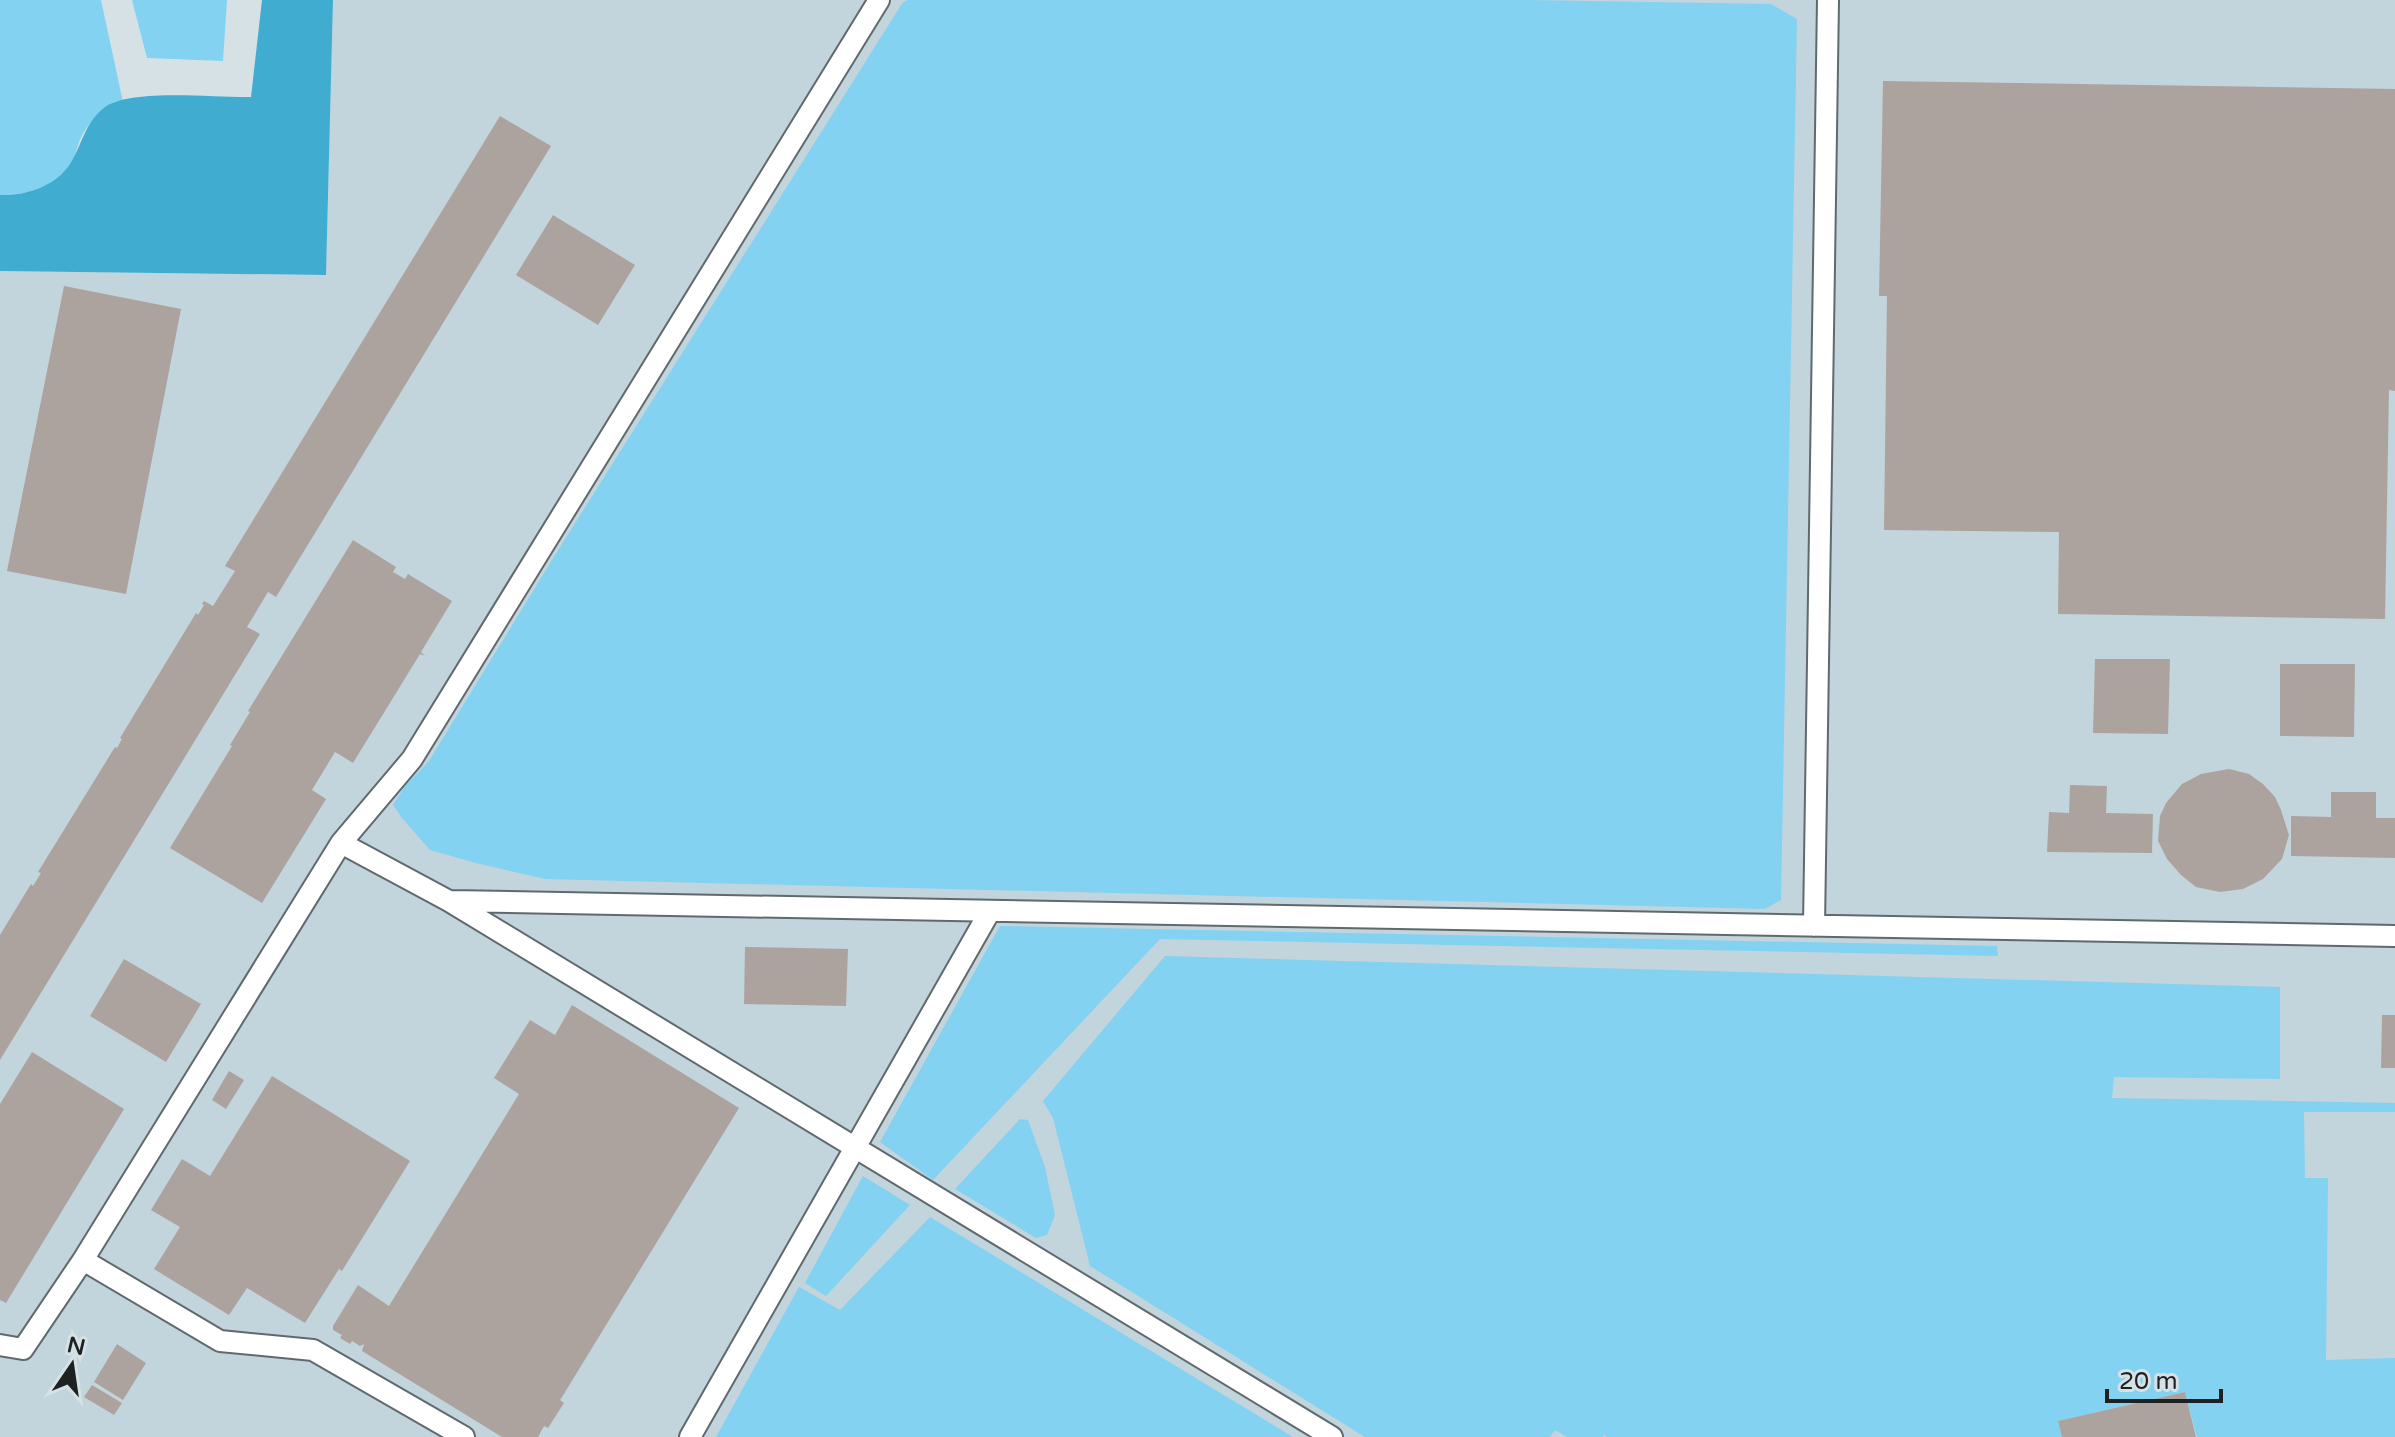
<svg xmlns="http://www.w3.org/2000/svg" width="2395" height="1437" font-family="'Varela Round',sans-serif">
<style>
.built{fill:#c2d4dc}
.green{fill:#83d2f1}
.forest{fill:#40acd0}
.building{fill:#ada39e}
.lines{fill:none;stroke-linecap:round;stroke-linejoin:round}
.service-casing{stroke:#60696d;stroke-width:24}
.service{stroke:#fff;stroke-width:20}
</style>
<rect width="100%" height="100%" fill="#d6e1e6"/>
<path class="built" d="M333 0H2395V1437H0V271L326 275Z"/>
<path class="green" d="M0 0H101L123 102C106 107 94 116 84 132 78 141 77 152 72 162 59 186 26 196 0 195Z
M132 0H227L223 61 147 58Z
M908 0H1528L1771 4 1797 19 1781 900 1765 909 545 879 476 863 430 850 402 818 393 805 405 786 429 761 552 560 903 2Z
M1000 926 1997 946 1998 956 1160 939 933 1180 880 1142Z
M1165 956 2280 987V1079L2114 1077 2112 1098 2395 1103V1112H2304L2305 1178H2328L2326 1360 2395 1358V1437H2197L2185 1392 2058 1421 2062 1437H1607L1604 1435 1603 1437H1567L1555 1430 1550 1437H1365L1090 1266 1053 1118 1043 1101Z
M1020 1119 1028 1120 1045 1167 1055 1215 1047 1235 1036 1238 955 1189Z
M863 1176 910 1205 826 1296 805 1283Z
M930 1217 1293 1437H716L799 1287 840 1310Z"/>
<path class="forest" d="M262 0H333L326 275 0 271V195C26 196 56 186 70 164 82 145 85 122 105 107 133 88 216 98 251 97Z"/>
<path class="building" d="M1883 81 2395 89V391L2389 390 2385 619 2058 614 2059 532 1884 530 1887 296H1879Z
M500 116 551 146 276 597 268 592 247 627 260 634 0 1060V935L31 884 33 886 41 873 38 872 115 747 117 748 122 739 120 738 196 613 198 615 204 605 202 604 204 601 213 606 235 571 225 566Z
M553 215 635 265 598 325 516 275Z
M64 286 181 309 126 594 7 571Z
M353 540 396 567 393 572 405 579 408 574 452 601 421 652 425 656 420 654 353 763 335 752 312 790 326 799 262 903 170 848 232 746 230 745 250 712 248 711Z
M2095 659H2170L2168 734 2093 733Z
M2280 664H2355L2354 737 2280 736Z
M2229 769 2249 774 2263 784 2275 797 2281 810 2289 835 2282 859 2263 879 2243 889 2220 892 2196 887 2181 875 2167 859 2158 841 2160 816 2166 803 2182 784 2201 774Z
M2070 785 2107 786 2106 813 2153 814 2152 853 2047 852 2049 812 2069 813Z
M2331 792H2376V818H2395V858L2291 856V816L2331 817Z
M745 947 848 949 846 1006 744 1004Z
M124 959 201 1004 166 1062 90 1016Z
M572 1005 739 1108 562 1397 560 1400 564 1403 548 1428 544 1426 538 1437H502L362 1351 364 1344 360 1346 352 1341 350 1344 340 1338 342 1335 333 1330V1326L358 1285 389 1306 519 1094 494 1078 530 1020 555 1035Z
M2382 1015H2395V1068H2381Z
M32 1052 124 1109 6 1303 0 1300V1104Z
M229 1071 244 1080 226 1109 212 1100Z
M272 1076 410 1161 342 1271 339 1269 305 1323 247 1288 229 1315 154 1269 180 1227 151 1210 182 1159 210 1176Z
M117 1344 146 1363 123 1400 94 1382Z
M92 1385 122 1403 114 1415 84 1397Z
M2185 1392 2196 1437H2062L2058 1421Z"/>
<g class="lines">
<defs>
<path id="service" d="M341 843 412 759 879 0
M451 901 2395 936
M1814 926 1828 0
M0 1345 23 1349 83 1260
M464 1437 313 1350 220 1341 83 1260 341 843 449 901 1332 1437
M690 1437 990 911"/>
</defs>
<use href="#service" class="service-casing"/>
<use href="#service" class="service"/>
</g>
<g transform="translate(72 1365) rotate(13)" stroke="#d6e1e6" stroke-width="6" paint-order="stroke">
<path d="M0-6L14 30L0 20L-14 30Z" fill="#1d2122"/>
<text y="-12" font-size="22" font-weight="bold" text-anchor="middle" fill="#1d2122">N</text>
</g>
<path d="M2107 1389v12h114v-12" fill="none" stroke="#1d2122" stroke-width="4"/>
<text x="2119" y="1389" font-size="24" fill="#1d2122" stroke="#d6e1e6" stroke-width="6" paint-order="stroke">20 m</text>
</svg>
